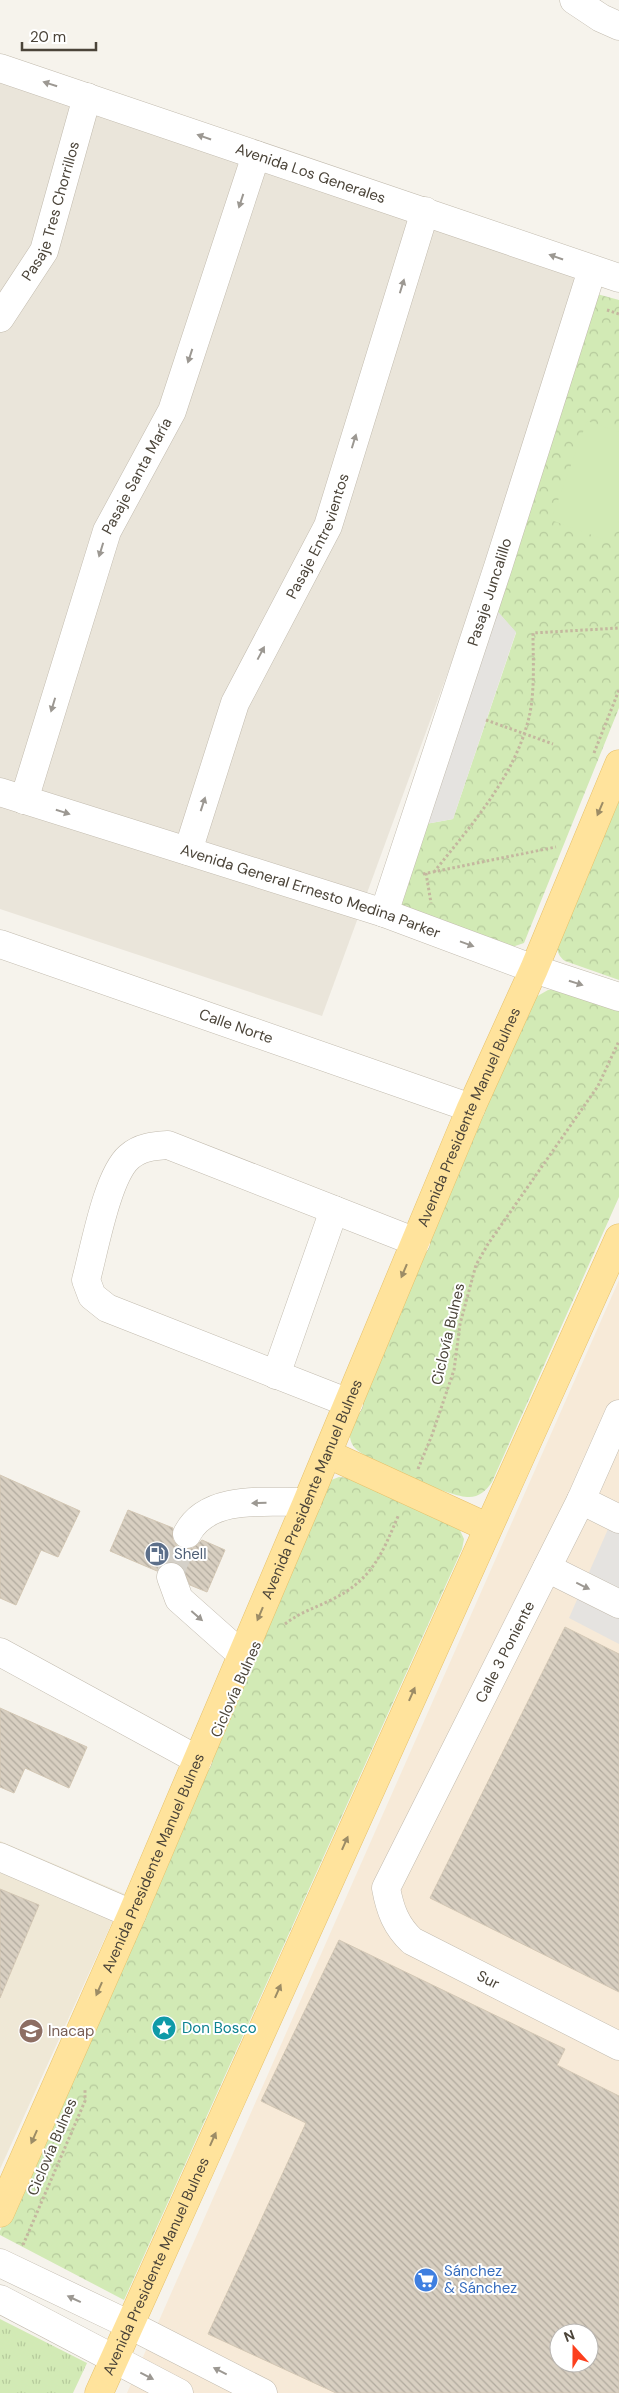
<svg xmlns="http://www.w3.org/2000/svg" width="619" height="2393" font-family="'DM Sans',sans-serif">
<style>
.residential{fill:#eae5da}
.commercial{fill:#f7ead8;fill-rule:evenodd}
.education{fill:#efe8d6}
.grass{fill:url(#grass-tufts)}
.park{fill:url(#park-crowns)}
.pitch{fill:#d2eab5}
.parking{fill:#e5e3e0}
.building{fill:url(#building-back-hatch);stroke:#d3c7b4;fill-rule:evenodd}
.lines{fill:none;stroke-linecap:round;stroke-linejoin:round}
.minor-tunnel{stroke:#d4d0c8;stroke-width:28;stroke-dasharray:28 14;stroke-linecap:butt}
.minor-casing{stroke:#c2bbae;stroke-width:29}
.major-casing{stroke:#e6c16a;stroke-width:29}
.path{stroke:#c4b79f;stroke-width:3;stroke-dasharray:2.5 2.5;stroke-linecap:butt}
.minor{stroke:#fff;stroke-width:28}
.major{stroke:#ffe39c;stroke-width:28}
.oneway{fill:#9c9892}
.oneway2{fill:#9c8c66}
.labels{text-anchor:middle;stroke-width:4;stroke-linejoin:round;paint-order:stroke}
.street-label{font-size:15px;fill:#4b4439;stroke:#fff}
.service-label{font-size:15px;fill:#4e5e75;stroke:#fff;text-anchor:start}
.culture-label{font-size:15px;fill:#0d838f;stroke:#fff;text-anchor:start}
.education-label{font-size:15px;fill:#785e54;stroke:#fff;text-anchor:start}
.shop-label{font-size:15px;fill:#366cbe;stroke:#fff;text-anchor:start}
</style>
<defs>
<pattern id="grass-tufts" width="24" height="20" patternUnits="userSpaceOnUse" patternTransform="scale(1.25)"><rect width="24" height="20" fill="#d2eab5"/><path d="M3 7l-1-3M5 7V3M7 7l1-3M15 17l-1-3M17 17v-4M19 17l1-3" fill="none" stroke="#b6ca9c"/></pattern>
<pattern id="park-crowns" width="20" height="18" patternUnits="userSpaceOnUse" patternTransform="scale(1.25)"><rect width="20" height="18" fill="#d2eab5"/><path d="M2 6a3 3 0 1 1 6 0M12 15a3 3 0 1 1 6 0" fill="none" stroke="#b6ca9c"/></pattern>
<pattern id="building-back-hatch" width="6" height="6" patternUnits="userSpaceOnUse" patternTransform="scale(1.25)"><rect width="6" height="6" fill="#d8cfc1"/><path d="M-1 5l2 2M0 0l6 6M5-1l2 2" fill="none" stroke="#b1aa9e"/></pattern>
</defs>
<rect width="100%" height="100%" fill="#f6f3ec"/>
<path class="residential" d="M0 61 589 255 456 650 322 1016 0 909Z"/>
<path class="commercial" d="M619 1280V2393H127ZM559 2333H589V2363H559Z"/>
<path class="education" d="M0 1841 125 1894 0 2169Z"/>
<path class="grass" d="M0 2319 87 2363 73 2393H0Z"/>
<path class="park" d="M597 294 619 300V708L524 943 512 947 392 909 420 825 453 819 516 633 491 604Z
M619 801V980L565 961C558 956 556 949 557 941Z
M548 990H557L619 1011V1197L492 1482C486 1491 478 1498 467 1497 448 1496 367 1461 355 1448 350 1443 350 1436 349 1430L529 1006 534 998Z
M339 1477 349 1478 458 1526 464 1539 462 1549 124 2300 0 2235V2231L321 1490 326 1482Z"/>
<path class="pitch" d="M587 421 619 432V521L611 542 551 520Z"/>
<path class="parking" d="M491 604 516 632 453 819 420 825Z
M619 1504V1644L569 1618Z"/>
<path class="building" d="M0 1475 80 1511 58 1557 41 1550 16 1605 0 1598Z
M128 1510 173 1528V1540L178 1547 185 1549 193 1548 202 1540 225 1550 207 1592 190 1585 181 1565 174 1562 165 1563 157 1571 110 1551Z
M565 1627 619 1654V1992L430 1898Z
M0 1708 87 1747 69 1788 25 1768 14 1793 0 1787Z
M0 1889 39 1905 0 1998Z
M339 1940 565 2049 557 2065 619 2096V2393H336L208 2334 306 2123 261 2101ZM559 2333H589V2363H559Z"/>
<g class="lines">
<path class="minor-tunnel" d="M171 1577 172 1567 187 1534"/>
<defs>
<g id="minor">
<path d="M574 0 601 18 619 26"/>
<path id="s1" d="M0 68 619 278"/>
<path id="s2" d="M0 318 44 251 87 97"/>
<path id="s3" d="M0 792 384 913 534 969 619 997"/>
<path id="s4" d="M24 800 107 531 172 411 256 155"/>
<path id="s5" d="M188 851 235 703 328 526 425 211"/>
<path id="s6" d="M384 913 498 567 592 270"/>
<path id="s7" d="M0 944 471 1108"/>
<path d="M276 1375 334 1210"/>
<path d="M349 1403 107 1308 92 1296 86 1280C94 1251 107 1176 129 1157 140 1147 154 1146 168 1145L416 1242"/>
<path id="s8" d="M619 1414 581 1500 386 1888C390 1910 396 1926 412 1941L619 2046"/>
<path d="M581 1500 619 1519"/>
<path d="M187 1534C208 1493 270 1503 307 1502"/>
<path d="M547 1568 619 1604"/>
<path d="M171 1577 179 1599 242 1655"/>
<path d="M0 1652 198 1760"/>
<path d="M0 1857 132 1914"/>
<path d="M0 2263 130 2325 263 2393"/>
<path d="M0 2299 179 2393"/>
</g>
<g id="major">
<path d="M328 1454 487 1527"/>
<path id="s9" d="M0 2213 132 1914 307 1502 471 1108 534 969 619 764"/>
<path id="s10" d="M99 2393 619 1238"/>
</g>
</defs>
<use href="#minor" class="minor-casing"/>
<use href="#major" class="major-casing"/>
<path class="path" d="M607 310 619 314
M486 720 553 744
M594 753 619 690
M434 872C472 824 517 774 530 713 535 686 533 659 533 633L619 628
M426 873 431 903
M423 874 556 847
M418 1469 432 1435 454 1370 460 1324 476 1265 488 1244 598 1086 619 1041
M285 1624C299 1613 314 1608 329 1601 372 1581 382 1554 399 1514
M23 2245 85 2101V2089"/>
<use href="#minor" class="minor"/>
<use href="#major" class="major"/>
</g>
<defs><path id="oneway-solid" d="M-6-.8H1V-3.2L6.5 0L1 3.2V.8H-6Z" transform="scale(1.25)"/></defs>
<g class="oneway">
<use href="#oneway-solid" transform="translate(50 84) rotate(-162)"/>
<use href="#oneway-solid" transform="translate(204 137) rotate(-161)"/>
<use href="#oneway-solid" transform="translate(241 201) rotate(108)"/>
<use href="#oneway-solid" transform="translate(556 257) rotate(-161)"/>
<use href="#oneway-solid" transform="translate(402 286) rotate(-73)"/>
<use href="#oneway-solid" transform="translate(190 356) rotate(108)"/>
<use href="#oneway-solid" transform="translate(354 441) rotate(-73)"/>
<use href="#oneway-solid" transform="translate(101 550) rotate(107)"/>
<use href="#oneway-solid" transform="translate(261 653) rotate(-62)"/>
<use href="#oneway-solid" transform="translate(53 705) rotate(107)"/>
<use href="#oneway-solid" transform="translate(203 804) rotate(-72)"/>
<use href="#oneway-solid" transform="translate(63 812) rotate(17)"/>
<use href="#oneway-solid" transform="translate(467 944) rotate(20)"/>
<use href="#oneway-solid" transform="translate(576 983) rotate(18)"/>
<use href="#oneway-solid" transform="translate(259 1503) rotate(179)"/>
<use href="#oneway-solid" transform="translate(583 1586) rotate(26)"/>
<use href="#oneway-solid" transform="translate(197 1616) rotate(41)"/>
<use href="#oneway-solid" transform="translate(74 2299) rotate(-155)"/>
<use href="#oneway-solid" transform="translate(220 2371) rotate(-153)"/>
<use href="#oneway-solid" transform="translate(147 2376) rotate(27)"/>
</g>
<g class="oneway2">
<use href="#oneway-solid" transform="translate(600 809) rotate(113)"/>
<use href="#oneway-solid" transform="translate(404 1271) rotate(113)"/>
<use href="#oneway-solid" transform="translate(260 1614) rotate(113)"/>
<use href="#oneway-solid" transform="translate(412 1694) rotate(-66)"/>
<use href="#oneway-solid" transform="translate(345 1843) rotate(-66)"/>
<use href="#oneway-solid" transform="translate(99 1989) rotate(114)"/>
<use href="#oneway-solid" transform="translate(278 1991) rotate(-66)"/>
<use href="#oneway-solid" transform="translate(34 2137) rotate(114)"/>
<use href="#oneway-solid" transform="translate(213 2139) rotate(-66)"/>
</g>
<defs>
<symbol id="fuel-disc" viewBox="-11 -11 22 22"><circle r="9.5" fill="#5c6f8a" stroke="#fff"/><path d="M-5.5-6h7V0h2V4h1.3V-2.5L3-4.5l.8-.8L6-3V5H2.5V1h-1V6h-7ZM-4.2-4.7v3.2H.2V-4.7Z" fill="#fff"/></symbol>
<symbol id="sight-disc" viewBox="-11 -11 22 22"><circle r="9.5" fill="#0f9aa8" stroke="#fff"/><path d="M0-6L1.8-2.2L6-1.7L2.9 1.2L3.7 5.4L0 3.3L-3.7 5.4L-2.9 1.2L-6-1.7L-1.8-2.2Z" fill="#fff"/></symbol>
<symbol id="university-disc" viewBox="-11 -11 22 22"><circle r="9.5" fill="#8d6e63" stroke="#fff"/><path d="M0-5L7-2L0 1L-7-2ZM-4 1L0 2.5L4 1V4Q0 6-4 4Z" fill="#fff"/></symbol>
<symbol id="supermarket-disc" viewBox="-11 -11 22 22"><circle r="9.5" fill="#3f7fe0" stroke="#fff"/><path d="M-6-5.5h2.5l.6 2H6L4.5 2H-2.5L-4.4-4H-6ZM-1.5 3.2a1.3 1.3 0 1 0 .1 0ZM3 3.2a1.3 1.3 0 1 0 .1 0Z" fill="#fff"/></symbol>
</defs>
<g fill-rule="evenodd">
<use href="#fuel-disc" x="143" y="1540" width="28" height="28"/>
<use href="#sight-disc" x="150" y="2014" width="28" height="28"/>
<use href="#university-disc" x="17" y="2017" width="28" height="28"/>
<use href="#supermarket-disc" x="412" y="2266" width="28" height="28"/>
</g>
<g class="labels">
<g class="street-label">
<text dy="5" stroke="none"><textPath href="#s1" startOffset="328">Avenida Los Generales</textPath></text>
<text dy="5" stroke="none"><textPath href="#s2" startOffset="120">Pasaje Tres Chorrillos</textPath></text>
<text dy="5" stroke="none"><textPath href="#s4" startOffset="344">Pasaje Santa María</textPath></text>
<text dy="5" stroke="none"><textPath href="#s5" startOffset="342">Pasaje Entrevientos</textPath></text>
<text dy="5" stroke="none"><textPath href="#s6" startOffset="338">Pasaje Juncalillo</textPath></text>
<text dy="5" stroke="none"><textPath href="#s3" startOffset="326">Avenida General Ernesto Medina Parker</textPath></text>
<text dy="5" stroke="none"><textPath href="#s7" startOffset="250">Calle Norte</textPath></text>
<text dy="5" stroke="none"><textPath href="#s9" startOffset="1192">Avenida Presidente Manuel Bulnes</textPath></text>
<text transform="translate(448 1334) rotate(-77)" y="5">Ciclovía Bulnes</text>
<text dy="5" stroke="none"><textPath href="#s9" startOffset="788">Avenida Presidente Manuel Bulnes</textPath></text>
<text transform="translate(505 1652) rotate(-63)" y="5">Calle 3 Poniente</text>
<text transform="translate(236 1689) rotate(-66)" y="5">Ciclovía Bulnes</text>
<text dy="5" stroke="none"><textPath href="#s9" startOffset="382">Avenida Presidente Manuel Bulnes</textPath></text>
<text dy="5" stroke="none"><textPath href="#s8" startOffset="674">Sur</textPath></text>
<text transform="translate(52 2147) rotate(-67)" y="5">Ciclovía Bulnes</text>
<text dy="5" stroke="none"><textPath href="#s10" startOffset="139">Avenida Presidente Manuel Bulnes</textPath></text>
</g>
<g class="service-label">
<text x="174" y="1559">Shell</text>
</g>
<g class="culture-label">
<text x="182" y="2033">Don Bosco</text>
</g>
<g class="education-label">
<text x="48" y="2036">Inacap</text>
</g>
<g class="shop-label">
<text x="444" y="2276">Sánchez<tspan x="444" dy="17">&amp; Sánchez</tspan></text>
</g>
</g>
<g transform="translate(574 2348) rotate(339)"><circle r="24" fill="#ffffff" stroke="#b7b4b0"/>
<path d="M0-4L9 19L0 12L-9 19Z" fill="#fc3f1d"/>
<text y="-8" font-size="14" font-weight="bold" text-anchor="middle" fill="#4b4439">N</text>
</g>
<path d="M22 42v8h74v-8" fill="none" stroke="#4b4439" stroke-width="2.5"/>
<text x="30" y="42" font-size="15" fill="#4b4439" stroke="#ffffff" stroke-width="4" paint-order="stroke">20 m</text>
</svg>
